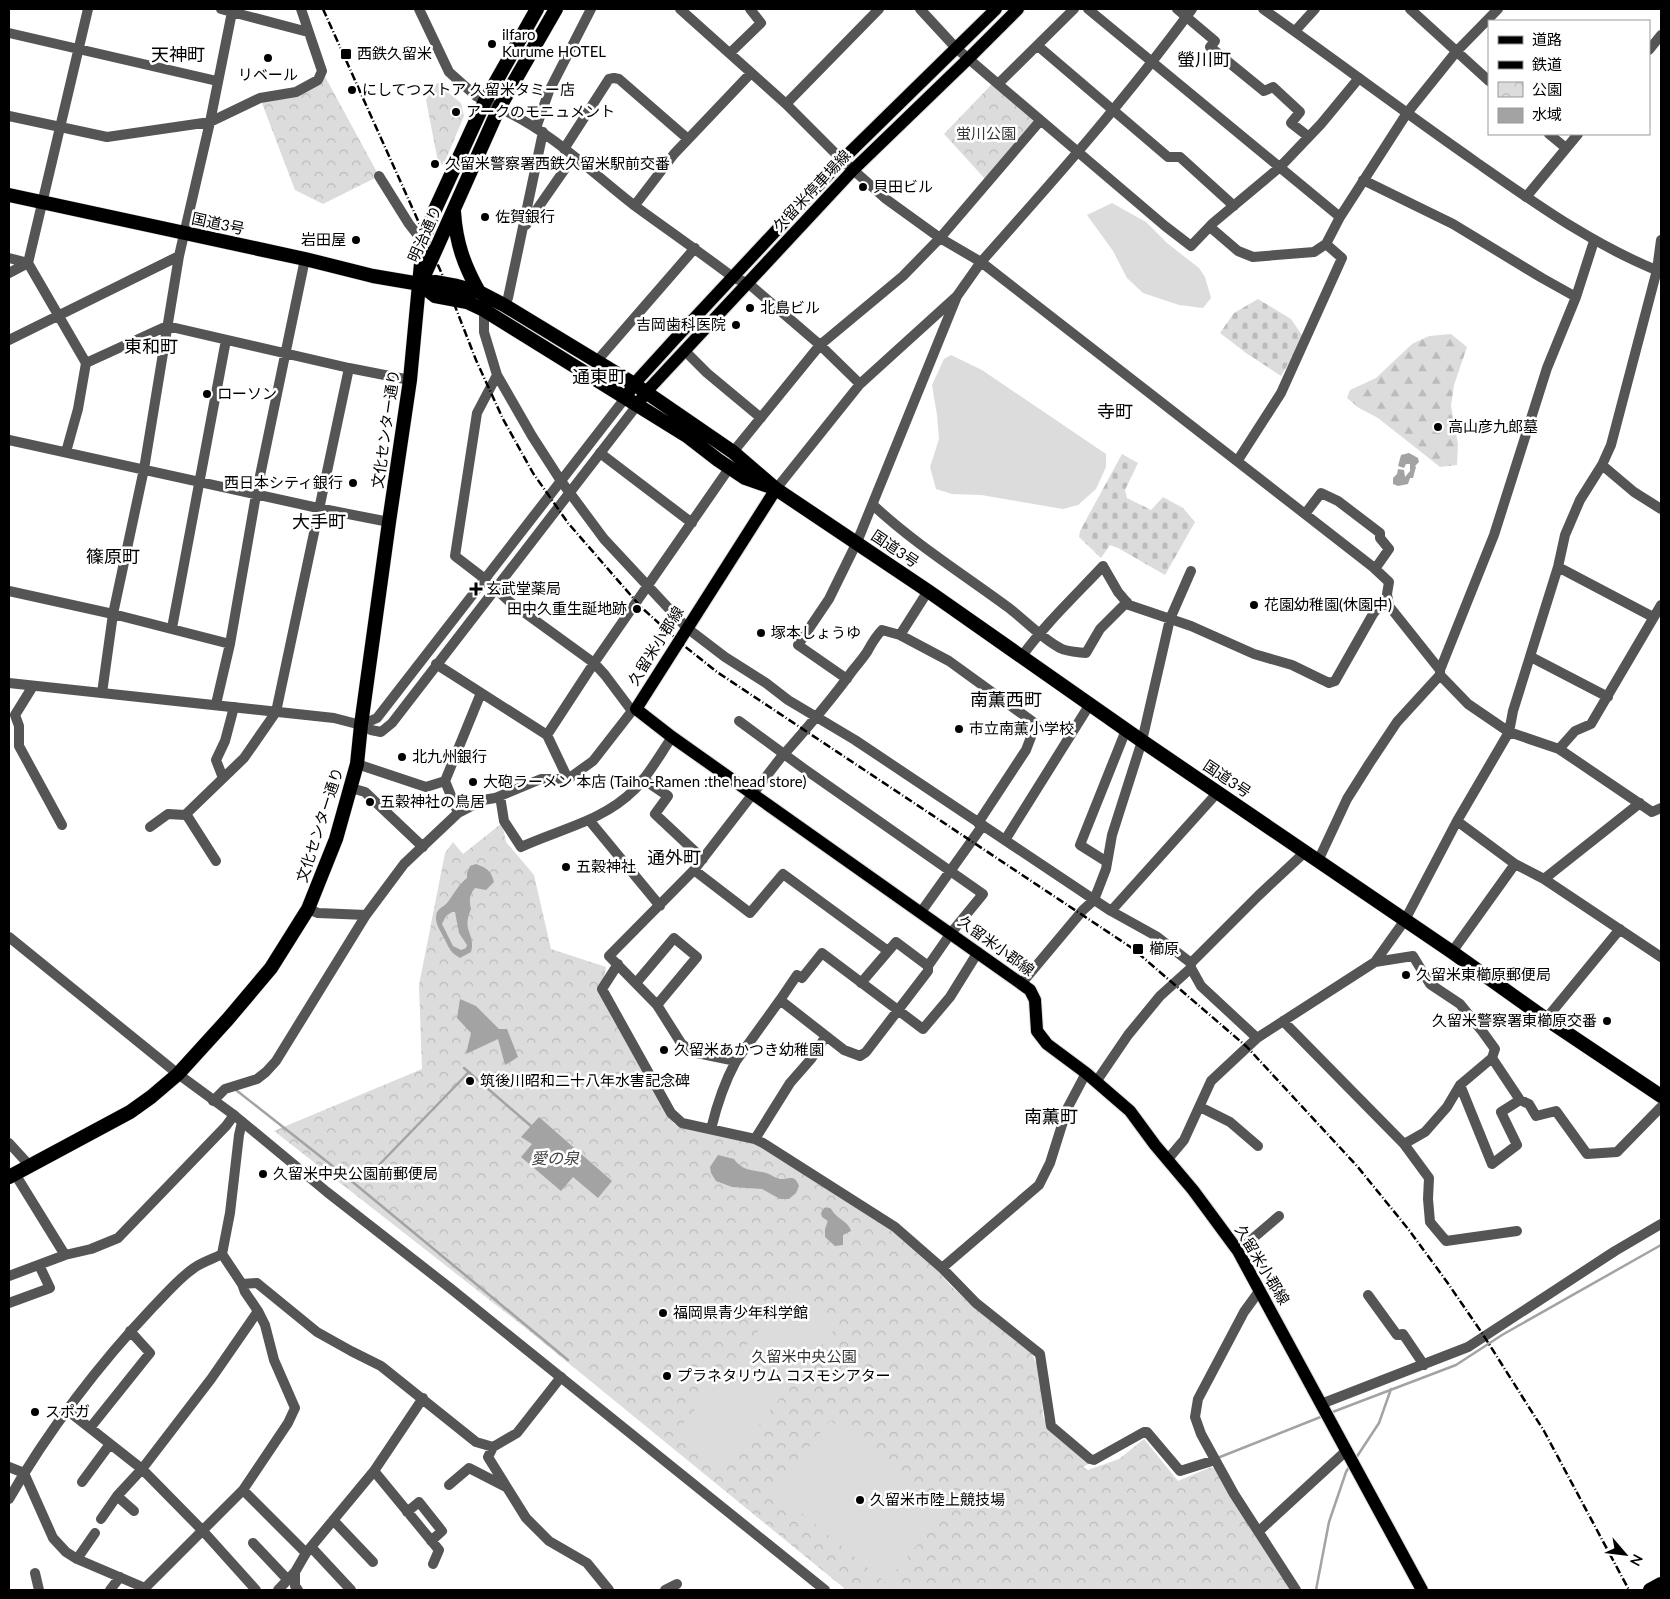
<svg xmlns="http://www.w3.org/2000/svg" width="1670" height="1599" font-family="Lato,'Noto Sans JP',sans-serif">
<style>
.forest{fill:url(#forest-firs)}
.cemetery{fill:url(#cemetery-stones)}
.park{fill:url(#park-crowns)}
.garden{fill:#dcdcdc}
.water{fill:#a3a3a3;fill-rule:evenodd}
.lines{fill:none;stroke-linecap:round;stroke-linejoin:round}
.stream{stroke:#a3a3a3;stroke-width:2.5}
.primary-casing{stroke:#dbdbdb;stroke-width:14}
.trunk-casing{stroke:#dbdbdb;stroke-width:15}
.minor{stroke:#555;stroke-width:10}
.tertiary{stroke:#555;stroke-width:10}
.primary{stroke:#000;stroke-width:12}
.trunk{stroke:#000;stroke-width:14}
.rail{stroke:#000;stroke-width:2.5;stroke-dasharray:8 2.5 1 2.5;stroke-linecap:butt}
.poi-dot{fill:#000;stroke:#fff;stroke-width:2}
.labels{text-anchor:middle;stroke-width:5;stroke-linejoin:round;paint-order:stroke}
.poi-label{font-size:15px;fill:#000;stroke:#fff;text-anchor:start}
.park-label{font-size:15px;fill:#333;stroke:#fff}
.street-label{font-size:15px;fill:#000;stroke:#fff}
.water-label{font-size:16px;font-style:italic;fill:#444;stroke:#fff}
.quarter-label{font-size:18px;fill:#000;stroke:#fff}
</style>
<defs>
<pattern id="forest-firs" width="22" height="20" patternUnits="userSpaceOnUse" patternTransform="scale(1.25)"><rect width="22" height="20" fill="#dcdcdc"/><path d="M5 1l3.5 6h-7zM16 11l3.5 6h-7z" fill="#bbb"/></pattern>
<pattern id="cemetery-stones" width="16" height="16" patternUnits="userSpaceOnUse" patternTransform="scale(1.25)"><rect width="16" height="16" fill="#dcdcdc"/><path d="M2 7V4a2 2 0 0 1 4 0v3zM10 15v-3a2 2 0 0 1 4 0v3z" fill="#bbb"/></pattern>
<pattern id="park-crowns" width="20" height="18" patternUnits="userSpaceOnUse" patternTransform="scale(1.25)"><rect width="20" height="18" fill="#dcdcdc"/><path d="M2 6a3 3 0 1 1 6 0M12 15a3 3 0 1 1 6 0" fill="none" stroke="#bbb"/></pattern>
</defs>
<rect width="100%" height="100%" fill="#fff"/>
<path class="forest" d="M1451 334 1467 347 1454 385 1451 406 1458 444 1457 465 1440 467 1378 418 1359 408 1347 398 1350 390 1376 378 1412 344 1429 336Z"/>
<path class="cemetery" d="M1258 299 1291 319 1304 338 1281 376 1246 353 1220 333 1234 313Z
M1122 454 1138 463 1125 490 1127 498 1151 510 1163 497 1183 508 1195 522 1165 575 1118 548 1110 545 1101 558 1079 537 1080 531Z"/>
<path class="park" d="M322 71 379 176 323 204 295 190 260 98 296 92Z
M443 81 449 93 461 103 464 116 444 164 441 165 438 162 426 100 436 84Z
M993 83 1036 121 986 180 944 134Z
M502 823 506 842 534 875 551 949 606 967 602 989 674 1124 756 1144 895 1233 929 1261 952 1287 976 1309 1032 1354 1040 1371 1043 1416 1049 1429 1090 1463 1083 1467 1088 1470 1119 1459 1144 1439 1178 1481 1211 1467 1217 1470 1292 1590H843L844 1588 528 1330 274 1131 422 1069 419 985 445 853 453 842 463 854Z"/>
<path class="garden" d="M1112 203 1146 222 1167 243 1199 268 1205 277 1211 298 1203 308 1179 305 1143 293 1127 278 1113 251 1087 215Z
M951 355 982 370 1106 454V467L1096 489 1078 505 1063 509 981 495 952 494 936 489 930 467 939 439 937 415 932 385 944 359Z
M792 1289 837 1326 721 1473 674 1435Z
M830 1420 946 1510 886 1583 775 1491Z"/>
<path class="water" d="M1409 453 1418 458 1419 462 1415 466 1416 467 1413 478H1410L1408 484 1398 486 1393 484V478L1397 474 1398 469 1404 470 1405 477 1410 471V464H1406L1404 468 1398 466 1401 455Z
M476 864C486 868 491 870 494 882L486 890 475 888C469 895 469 901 471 909 461 932 476 933 471 952L460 958C451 953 449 948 445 940 442 933 436 926 436 918 436 909 442 908 447 903 454 894 458 885 467 878V873L470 866ZM452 912H455L459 933 467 945 466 948 461 950 453 946 442 924 446 916Z
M460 999 476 1006 499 1029H507L518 1057 505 1065 498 1039 466 1054 471 1033 457 1018Z
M539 1117 612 1181 598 1198 573 1177 561 1191 521 1157 532 1144 521 1137Z
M718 1155 734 1159C744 1173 755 1169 769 1174 773 1176 776 1178 780 1179 788 1180 794 1173 799 1186L796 1193 789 1199H780L762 1189 732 1187 716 1181 711 1173 710 1167Z
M824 1208C833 1206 831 1212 837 1216 843 1222 848 1222 851 1231L843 1235V1245L835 1246 825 1237V1229L828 1221 822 1217 821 1213Z"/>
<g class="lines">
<path class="stream" d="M464 1068 531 1126
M236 1090 349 1179 568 1360
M349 1179 376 1168 469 1072
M1330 1413 1456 1365 1502 1335 1661 1245
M1220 1457 1323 1416
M1356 1458 1379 1423 1391 1389
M1316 1590 1329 1522 1346 1472 1349 1467"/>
<defs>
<path id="primary" d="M626 397 634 384 674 340 842 160 996 9
M638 404 646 392 853 170 968 59 1018 9
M776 489 636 709 672 737 1030 990 1035 1000 1037 1031 1047 1044 1086 1073 1130 1111 1155 1145 1193 1190 1238 1251 1422 1590"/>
<path id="trunk" d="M9 195 305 259 373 276 420 284 435 282 457 286 479 292 504 305 634 384 733 452 776 489 928 591 1142 741 1452 952 1546 1019 1661 1096
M454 212C456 243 464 265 479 292
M424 276 499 108 556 9
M420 284 435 296 467 302 484 310 687 436 718 460 745 478 768 486
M9 1177 130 1112 151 1097 178 1074 228 1019 271 968 308 909 336 839 357 764 361 725 389 522 410 380 423 242 433 214 485 101 537 9
M1650 1590 1661 1584"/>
</defs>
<use href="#primary" class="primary-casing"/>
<use href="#trunk" class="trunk-casing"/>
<path class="minor" d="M233 9 232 12 308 32
M680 9 786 104 842 160 886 199 940 238 981 262 1373 567 1389 582 1387 594 1389 606 1440 670V675L1468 704 1509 732 1559 749 1652 812 1661 808
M920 9 956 48 998 84
M1074 9 998 84 1165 226 1191 246 1213 223 1280 167 1321 124 1359 78
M1088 9 1340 217
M1177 9 1215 41 1210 47 1264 91 1273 87 1300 112 1291 123 1309 137
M1410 9 1489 81
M1295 31 1315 9
M9 33 217 81
M1038 46 1168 157H1180L1234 206
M1649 50 1661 35
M730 53 761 23 750 9
M786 104 879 9
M499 108C551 131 591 172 635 206 668 230 701 253 734 278L748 283 820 345 860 384
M9 116 107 137 210 122 260 98 296 92 318 80 322 71 301 9
M536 128 549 91 591 9
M1549 134 1566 148
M564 149 609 79 614 78 619 79 688 139
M379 176 409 224 423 242
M1363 180 1453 224 1542 278 1576 297
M1526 197 1578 134
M635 205 674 154 751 73
M526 225 574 156
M1210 227 1238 251 1253 257 1314 252 1326 244 1340 217 1407 113 1456 52 1498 9
M9 258 28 263
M9 273 28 263
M504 305 508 298 543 132
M484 310V332L497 375 532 436 561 481 604 539 687 628 725 657 766 683 788 700 855 740 1111 911 1156 936 1191 963
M9 340 179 256
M685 351 707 373 761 418
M596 362 695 248
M86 363 167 326 349 368 410 380
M9 440 318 508 389 522
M66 452 78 409 86 363 28 263 88 9
M733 452 820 345 903 276 940 238 1040 121
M600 453 692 523
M1238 460 1281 393 1342 258 1326 244
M1602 465 1634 492 1661 509
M776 489 860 384 957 296 981 262
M873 505C915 544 963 574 1009 608 1026 621 1041 638 1060 648 1067 652 1078 652 1086 653L1100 629 1127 602
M1305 514 1321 493 1338 501 1380 533V538L1389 549 1375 569
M1558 567 1653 617
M9 591 113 614 230 644
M172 628 226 340
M900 635 949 661 1036 724 1026 750 978 823
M1022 656C1045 624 1075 596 1103 566L1118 592 1129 605 1191 626 1254 654 1292 665 1329 683 1335 681 1373 614 1380 605H1388
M1531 657 1608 697
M436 664 547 735
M1440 670 1494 535 1547 368 1576 297 1594 241
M847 679 798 645 829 599 857 542 957 296
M33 686 15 715 19 726V746L62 825
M102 693 113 614 144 469 179 256 210 122 232 12 221 9
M216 704 230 644 256 495 305 259
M739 721 803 768 983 894 951 933 928 966V971L866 1052 860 1056 844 1050 780 1000 736 1061 692 1052 681 1043 657 1005 609 956 694 870 782 756 785 753C809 726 832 699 853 670 858 664 863 658 867 652 872 643 875 637 882 630L900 635 928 591
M1559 749 1575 731 1591 724 1661 605
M357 764 426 787 445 781
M223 778 216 760 225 741 234 707
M568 779 547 735 594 663 730 467
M643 779 668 796 655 814 703 859
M351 788 365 792 423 847
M500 796 504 821 521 847C560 829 603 821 634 790 647 778 661 753 672 737
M458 813 445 781 481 693
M186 814 216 861
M589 820 660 906
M1457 821 1515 864 1544 879 1661 957
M150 827 168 814 185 815 244 758 276 712 349 368
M1005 840 1090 704
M1318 861 1347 799 1369 764 1397 722 1440 675
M1107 862 1080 845 1126 730
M694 870 750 913 783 874 888 951
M1544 879 1640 803
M308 909 318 913 366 915
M1111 911 1218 792
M921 912 983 825
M1452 952 1515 864
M1375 962 1405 920 1457 821 1509 732 1513 711 1558 567 1565 535 1580 500 1602 465 1611 445 1657 270 1661 240
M618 964 602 989 671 1113 682 1123 755 1139 763 1143 895 1227 942 1268 976 1303 1040 1354 1051 1426 1090 1459 1094 1460 1101 1456 1144 1432H1147L1180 1471 1215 1460
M1191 968 1201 986 1257 1038
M636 983 674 938 697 957 657 1005
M861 983 896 942 928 966
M1021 984 1083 910 1094 900 1106 869 1112 835 1142 741 1170 619 1191 571
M780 1000 797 975 802 978 822 953 923 1029 950 997 978 952
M1546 1019 1620 929
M1283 1021 1404 1144 1429 1178 1428 1199 1430 1222 1446 1241 1517 1231
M1492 1058 1520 1100
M1096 1082 1128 1035 1160 996 1191 968V963L1258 896 1305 852
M1460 1085 1492 1164 1517 1145 1501 1112 1520 1100 1529 1104 1536 1116 1556 1111 1587 1154 1617 1152 1661 1107
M213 1101 225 1089 257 1079 266 1072 276 1061 366 915 404 864 458 813 483 800 495 798 541 779H568L593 761 632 711 605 675 594 663 510 602 485 579 455 556 477 413 497 375
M1200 1107 1230 1122 1258 1146
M711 1129C717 1104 724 1083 736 1061
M755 1139 790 1083 811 1059 826 1036
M9 1143 30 1166
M1168 1159 1184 1140 1211 1081 1257 1038 1375 962 1413 956 1430 984 1460 1004 1482 1031 1495 1049 1492 1058 1460 1085 1447 1107 1425 1132 1404 1144
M15 1174 65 1255
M1238 1251 1279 1216
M942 1268 1039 1185 1050 1163 1067 1109 1086 1073
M9 1276 65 1255 91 1249 118 1238 226 1126 234 1115
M242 1284 257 1283 317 1332 351 1351 381 1366 476 1442 493 1447 488 1457 526 1518 549 1541 587 1563 609 1590
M1260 1290 1244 1312 1216 1365 1198 1399 1195 1417 1201 1434 1234 1494 1296 1590
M1368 1295 1397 1335 1403 1334 1424 1365
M9 1303 50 1288 39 1265
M1321 1404 1468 1347 1615 1251 1661 1224
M67 1410 142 1469 203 1531 256 1590
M90 1428 150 1353 130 1331
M493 1447 517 1433 561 1377
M9 1467 24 1473 53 1538 66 1552 77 1559 145 1588
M374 1471 439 1550 433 1564
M82 1482 110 1444
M449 1485 469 1468 506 1487
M243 1490 306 1553
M117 1496 134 1511
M9 1499C47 1432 100 1363 153 1307 166 1294 179 1278 194 1268 202 1262 213 1259 222 1254
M407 1512 419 1502 442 1531 431 1541
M101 1519 117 1496 142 1469 211 1379 258 1311
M333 1520 373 1562
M1259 1531 1346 1451
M253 1543 288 1580
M311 1547 351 1590
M77 1559 95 1533
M295 1572V1586L298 1590
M35 1573 39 1590
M145 1588 243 1490 288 1423 295 1408 274 1360 265 1325 258 1311 245 1292 242 1284 222 1254 230 1213 239 1135 242 1122
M110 1590 120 1577
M278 1590 295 1572 306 1553 374 1471 423 1398
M665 1590 677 1584"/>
<path class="tertiary" d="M419 9 449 72 476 96 499 108
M1263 9C1334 59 1404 112 1476 162 1536 204 1593 245 1661 272
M981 262C1054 180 1127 98 1192 9
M9 683 334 718 361 725 371 730 381 732 392 723 638 404
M361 725 377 718 626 397
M9 937 178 1074 234 1115 327 1192 450 1288 825 1590"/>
<use href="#primary" class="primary"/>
<use href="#trunk" class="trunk"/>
<path class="rail" d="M323 9 446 283 476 360 503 419 533 473 568 523 641 607 683 645 717 672 1132 948 1247 1047 1357 1166 1409 1230 1447 1282 1482 1333 1544 1431 1629 1590"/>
</g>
<g class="poi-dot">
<circle cx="492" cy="44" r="5"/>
<rect x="340" y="48" width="12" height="12" rx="2.5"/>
<circle cx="268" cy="58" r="5"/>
<circle cx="352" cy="90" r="5"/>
<circle cx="456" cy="112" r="5"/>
<circle cx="435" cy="164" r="5"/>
<circle cx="863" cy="187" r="5"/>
<circle cx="485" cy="217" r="5"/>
<circle cx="356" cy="240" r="5"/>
<circle cx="750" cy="308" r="5"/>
<circle cx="736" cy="325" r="5"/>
<circle cx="207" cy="394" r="5"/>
<circle cx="1438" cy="427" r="5"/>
<circle cx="353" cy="483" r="5"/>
<path d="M473.5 581.5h5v5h5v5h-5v5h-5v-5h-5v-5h5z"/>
<circle cx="1254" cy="605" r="5"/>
<circle cx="637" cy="609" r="5"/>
<circle cx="761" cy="633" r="5"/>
<circle cx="959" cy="729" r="5"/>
<circle cx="402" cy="757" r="5"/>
<circle cx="473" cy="782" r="5"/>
<circle cx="370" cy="802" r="5"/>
<circle cx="566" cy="867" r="5"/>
<rect x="1132" y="943" width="12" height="12" rx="2.5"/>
<circle cx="1406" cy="975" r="5"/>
<circle cx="1607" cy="1021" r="5"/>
<circle cx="664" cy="1050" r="5"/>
<circle cx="470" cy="1081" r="5"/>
<circle cx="263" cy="1174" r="5"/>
<circle cx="663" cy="1313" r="5"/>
<circle cx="667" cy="1376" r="5"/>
<circle cx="35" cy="1412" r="5"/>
<circle cx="860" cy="1500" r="5"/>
</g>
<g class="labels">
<g class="poi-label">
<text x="502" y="40">ilfaro<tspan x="502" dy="17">Kurume HOTEL</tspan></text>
<text x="357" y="59">西鉄久留米</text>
<text x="268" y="80" text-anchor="middle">リベール</text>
<text x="362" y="95">にしてつストア 久留米タミー店</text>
<text x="466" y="117">アークのモニュメント</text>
<text x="445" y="169">久留米警察署西鉄久留米駅前交番</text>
<text x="873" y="192">貝田ビル</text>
<text x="495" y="222">佐賀銀行</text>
<text x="346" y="245" text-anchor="end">岩田屋</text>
<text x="760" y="313">北島ビル</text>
<text x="726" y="330" text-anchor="end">吉岡歯科医院</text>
<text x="217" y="399">ローソン</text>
<text x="1448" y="432">高山彦九郎墓</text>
<text x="343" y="488" text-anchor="end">西日本シティ銀行</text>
<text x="486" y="594">玄武堂薬局</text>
<text x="1264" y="610">花園幼稚園(休園中)</text>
<text x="627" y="614" text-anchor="end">田中久重生誕地跡</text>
<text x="771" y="638">塚本しょうゆ</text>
<text x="969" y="734">市立南薫小学校</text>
<text x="412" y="762">北九州銀行</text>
<text x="483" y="787">大砲ラーメン 本店 (Taiho-Ramen :the head store)</text>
<text x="380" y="807">五穀神社の鳥居</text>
<text x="576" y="872">五穀神社</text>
<text x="1149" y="954">櫛原</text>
<text x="1416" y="980">久留米東櫛原郵便局</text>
<text x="1597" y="1026" text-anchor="end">久留米警察署東櫛原交番</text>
<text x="674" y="1055">久留米あかつき幼稚園</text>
<text x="480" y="1086">筑後川昭和二十八年水害記念碑</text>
<text x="273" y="1179">久留米中央公園前郵便局</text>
<text x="673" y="1318">福岡県青少年科学館</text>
<text x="677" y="1381">プラネタリウム コスモシアター</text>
<text x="45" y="1417">スポガ</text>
<text x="870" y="1505">久留米市陸上競技場</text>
</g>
<g class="park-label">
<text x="986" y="139">蛍川公園</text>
<text x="804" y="1362">久留米中央公園</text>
</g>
<g class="street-label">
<text transform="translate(812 191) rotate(-47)" y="5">久留米停車場線</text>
<text transform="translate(218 224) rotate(12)" y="5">国道3号</text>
<text transform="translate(425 234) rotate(-66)" y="5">明治通り</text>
<text transform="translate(386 429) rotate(-82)" y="5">文化センター通り</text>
<text transform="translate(895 549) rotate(34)" y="5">国道3号</text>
<text transform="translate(656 646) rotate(-58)" y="5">久留米小郡線</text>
<text transform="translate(1227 779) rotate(34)" y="5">国道3号</text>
<text transform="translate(320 825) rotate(-72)" y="5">文化センター通り</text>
<text transform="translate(996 946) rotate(36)" y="5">久留米小郡線</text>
<text transform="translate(1262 1265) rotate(59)" y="5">久留米小郡線</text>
</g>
<g class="water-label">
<text x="555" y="1164">愛の泉</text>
</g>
<g class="quarter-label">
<text x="178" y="61">天神町</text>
<text x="1204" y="66">螢川町</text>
<text x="151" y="353">東和町</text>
<text x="599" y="383">通東町</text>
<text x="1115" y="418">寺町</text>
<text x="319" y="528">大手町</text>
<text x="113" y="563">篠原町</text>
<text x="1006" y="706">南薫西町</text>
<text x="674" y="864">通外町</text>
<text x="1051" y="1123">南薫町</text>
</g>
</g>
<rect width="1670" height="1599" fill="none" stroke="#000000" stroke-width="20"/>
<rect x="1488" y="20" width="162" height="115" fill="#ffffff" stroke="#999999"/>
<rect x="1498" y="36" width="25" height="8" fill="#000000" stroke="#999999"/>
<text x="1532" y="45" font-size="15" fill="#000000">道路</text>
<rect x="1498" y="61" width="25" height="8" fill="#000000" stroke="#999999"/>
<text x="1532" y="70" font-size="15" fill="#000000">鉄道</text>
<rect x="1498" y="82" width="25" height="15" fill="url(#park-crowns)" stroke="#999999"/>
<text x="1532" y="95" font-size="15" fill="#000000">公園</text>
<rect x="1498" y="108" width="25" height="15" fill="#a3a3a3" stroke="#999999"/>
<text x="1532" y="120" font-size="15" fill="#000000">水域</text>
<g transform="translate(1625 1554) rotate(118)" stroke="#ffffff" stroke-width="4" paint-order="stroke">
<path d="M0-4L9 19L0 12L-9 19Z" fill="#000000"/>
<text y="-8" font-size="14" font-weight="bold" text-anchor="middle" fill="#000000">N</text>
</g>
</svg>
